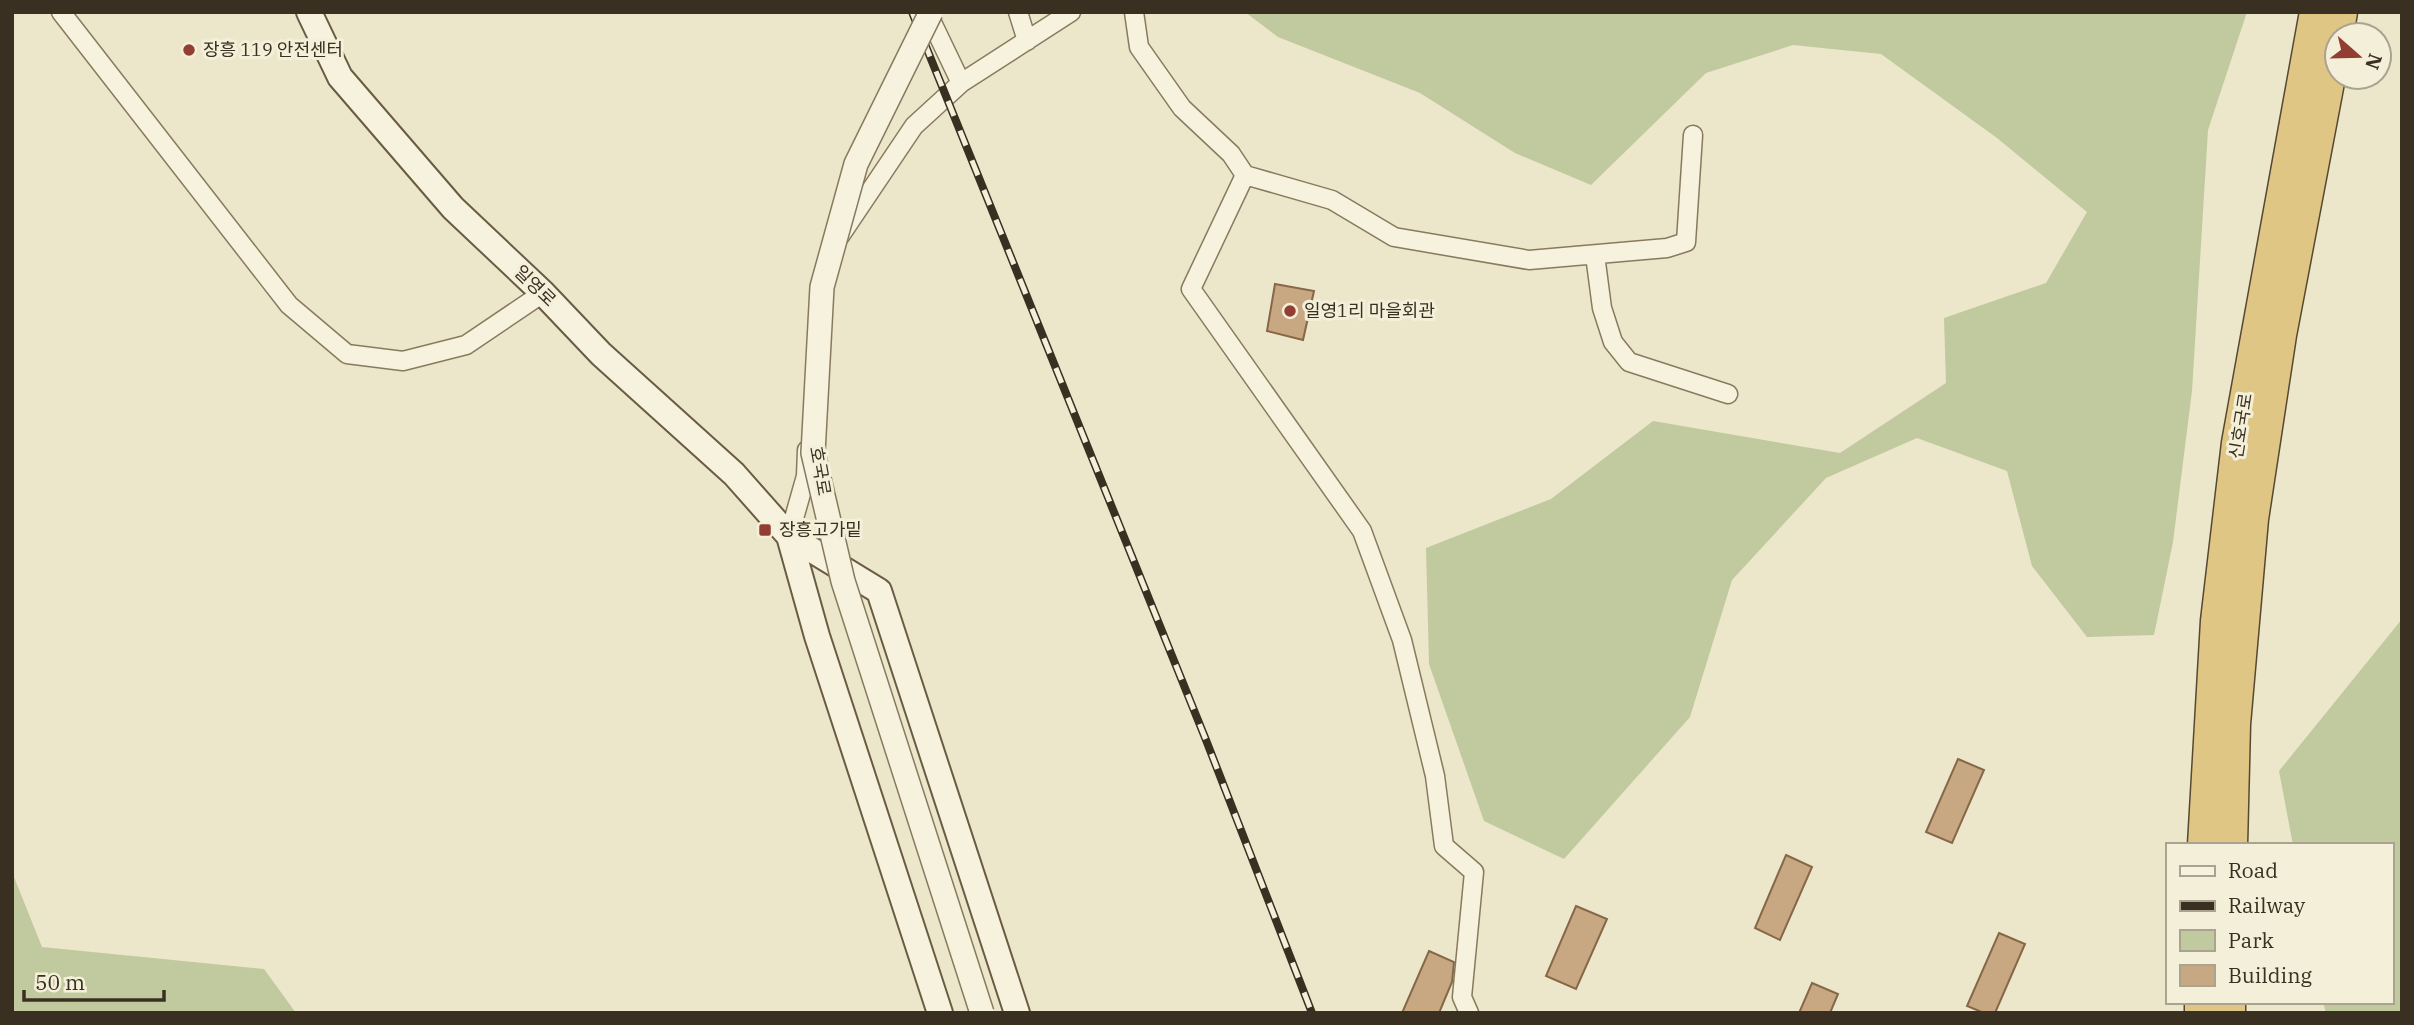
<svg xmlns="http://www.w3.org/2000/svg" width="2414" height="1025" font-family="'IBM Plex Serif','Noto Sans KR',serif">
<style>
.green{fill:#c0ca9e}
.building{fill:#c8a783;stroke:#866747;stroke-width:2}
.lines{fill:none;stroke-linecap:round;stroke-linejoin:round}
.minor-casing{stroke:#887a5f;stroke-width:21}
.secondary-casing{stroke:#6a5b42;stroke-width:28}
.trunk-casing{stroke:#564833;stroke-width:33}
.minor{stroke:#f7f2dd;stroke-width:18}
.secondary{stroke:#f7f2dd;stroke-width:24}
.trunk{stroke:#e0c684;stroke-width:30}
.rail-casing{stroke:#3a3022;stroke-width:8}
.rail{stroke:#f4efd9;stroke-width:5;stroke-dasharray:16;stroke-linecap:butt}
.tertiary-bridge-casing{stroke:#887a5f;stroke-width:26;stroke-linecap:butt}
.tertiary-bridge{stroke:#f7f2dd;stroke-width:23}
.poi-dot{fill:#933e33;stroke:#f4efd9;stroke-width:2.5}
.labels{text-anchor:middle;stroke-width:6;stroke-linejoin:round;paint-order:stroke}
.poi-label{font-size:18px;fill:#3a3022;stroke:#f4efd9;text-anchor:start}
.street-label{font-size:18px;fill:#3a3022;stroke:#f4efd9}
</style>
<rect width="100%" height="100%" fill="#ece6ca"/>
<path class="green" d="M1245 12H2247L2208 130 2192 391 2173 542 2154 635 2087 637 2032 566 2007 471 1917 438 1826 478 1732 580 1690 717 1564 859 1484 821 1429 664 1426 548 1551 499 1653 421 1840 453 1946 383 1944 318 2046 283 2087 212 1997 138 1881 54 1793 45 1706 73 1591 185 1515 153 1420 93 1278 37Z
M2402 619V1013H2326L2323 1002H2391V845H2293L2279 771Z
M12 872 42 947 264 969 296 1013H12Z"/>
<path class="building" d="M1275 284 1314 291 1303 340 1267 331Z
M1958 759 1984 770 1952 843 1926 832Z
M1786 855 1812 867 1780 940 1755 928Z
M1576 906 1607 919 1576 989 1546 976Z
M1999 933 2025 944 1995 1013H1984L1967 1006Z
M1429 951 1454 962 1452 982 1439 1013H1402Z
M1812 983 1838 994 1830 1013H1799Z"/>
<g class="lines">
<defs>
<path id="minor" d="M61 12 289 305 347 354 403 361 466 345 543 293
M927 12 961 83 1071 12
M1018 12 1027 41
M1134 12 1139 47 1182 108 1231 154 1245 175
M840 236 914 126 961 83
M1595 255 1602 308 1613 342 1629 362 1728 394
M789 536 806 476 807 450
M1469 1013 1462 997 1474 872 1444 846 1435 776 1402 640 1362 531 1191 289 1245 175 1332 200 1394 237 1529 260 1667 248 1686 242 1693 135"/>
<path id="secondary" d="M309 12 340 77 453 208 543 293 601 354 734 474 789 536 879 591 1017 1013
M789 536 817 636 940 1013"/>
<path id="trunk" d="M2338 35 2342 12
M2203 845 2216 621 2237 443 2315 12
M2232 845 2235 724 2253 519 2281 335 2337 40
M2200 1013V1002
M2230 1013V1002"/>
</defs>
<use href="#minor" class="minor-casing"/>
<use href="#secondary" class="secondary-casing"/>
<use href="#trunk" class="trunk-casing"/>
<use href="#minor" class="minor"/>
<use href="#secondary" class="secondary"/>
<use href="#trunk" class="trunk"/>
<defs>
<path id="rail" d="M912 12 1206 740 1312 1013"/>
</defs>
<use href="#rail" class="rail-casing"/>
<use href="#rail" class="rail"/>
<defs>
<path id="tertiary-bridge" d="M931 12 856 164 822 287 813 453 843 581 982 1013"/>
</defs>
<use href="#tertiary-bridge" class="tertiary-bridge-casing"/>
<use href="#tertiary-bridge" class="tertiary-bridge"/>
</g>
<g class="poi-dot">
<circle cx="189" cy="50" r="7"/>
<circle cx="1290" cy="311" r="7"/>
<rect x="758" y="523" width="14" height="14" rx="3.5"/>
</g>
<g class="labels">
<g class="poi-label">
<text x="203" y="56">장흥 119 안전센터</text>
<text x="1304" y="317">일영1리 마을회관</text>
<text x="779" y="536">장흥고가밑</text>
</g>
<g class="street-label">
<text transform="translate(535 286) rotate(44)" y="6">일영로</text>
<text transform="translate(2241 426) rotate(-81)" y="6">신호국로</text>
<text transform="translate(820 471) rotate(80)" y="6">호국로</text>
</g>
</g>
<rect width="2414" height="1025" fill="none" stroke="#3a3022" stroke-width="28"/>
<rect x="2166" y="843" width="228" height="161" fill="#f4efd9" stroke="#aaa390" stroke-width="2"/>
<rect x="2180" y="866" width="35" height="10" fill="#f7f2dd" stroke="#aaa390" stroke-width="2"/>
<text x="2228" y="878" font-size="21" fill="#3a3022">Road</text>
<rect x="2180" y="901" width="35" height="10" fill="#3a3022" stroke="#aaa390" stroke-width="2"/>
<text x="2228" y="913" font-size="21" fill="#3a3022">Railway</text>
<rect x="2180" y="930" width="35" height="21" fill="#c0ca9e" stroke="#aaa390" stroke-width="2"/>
<text x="2228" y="948" font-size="21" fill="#3a3022">Park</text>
<rect x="2180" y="965" width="35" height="21" fill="#c8a783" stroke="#aaa390" stroke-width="2"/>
<text x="2228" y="983" font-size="21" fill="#3a3022">Building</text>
<g transform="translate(2358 56) rotate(110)"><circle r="33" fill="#f4efd9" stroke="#aaa390" stroke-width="2"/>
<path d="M0-5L12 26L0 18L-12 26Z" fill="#933e33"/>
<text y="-10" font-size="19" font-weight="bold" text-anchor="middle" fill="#3a3022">N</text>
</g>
<path d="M24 990v10h140v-10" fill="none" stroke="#3a3022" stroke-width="3.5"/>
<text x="35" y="990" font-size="21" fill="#3a3022" stroke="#f4efd9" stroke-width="5" paint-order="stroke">50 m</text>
</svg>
